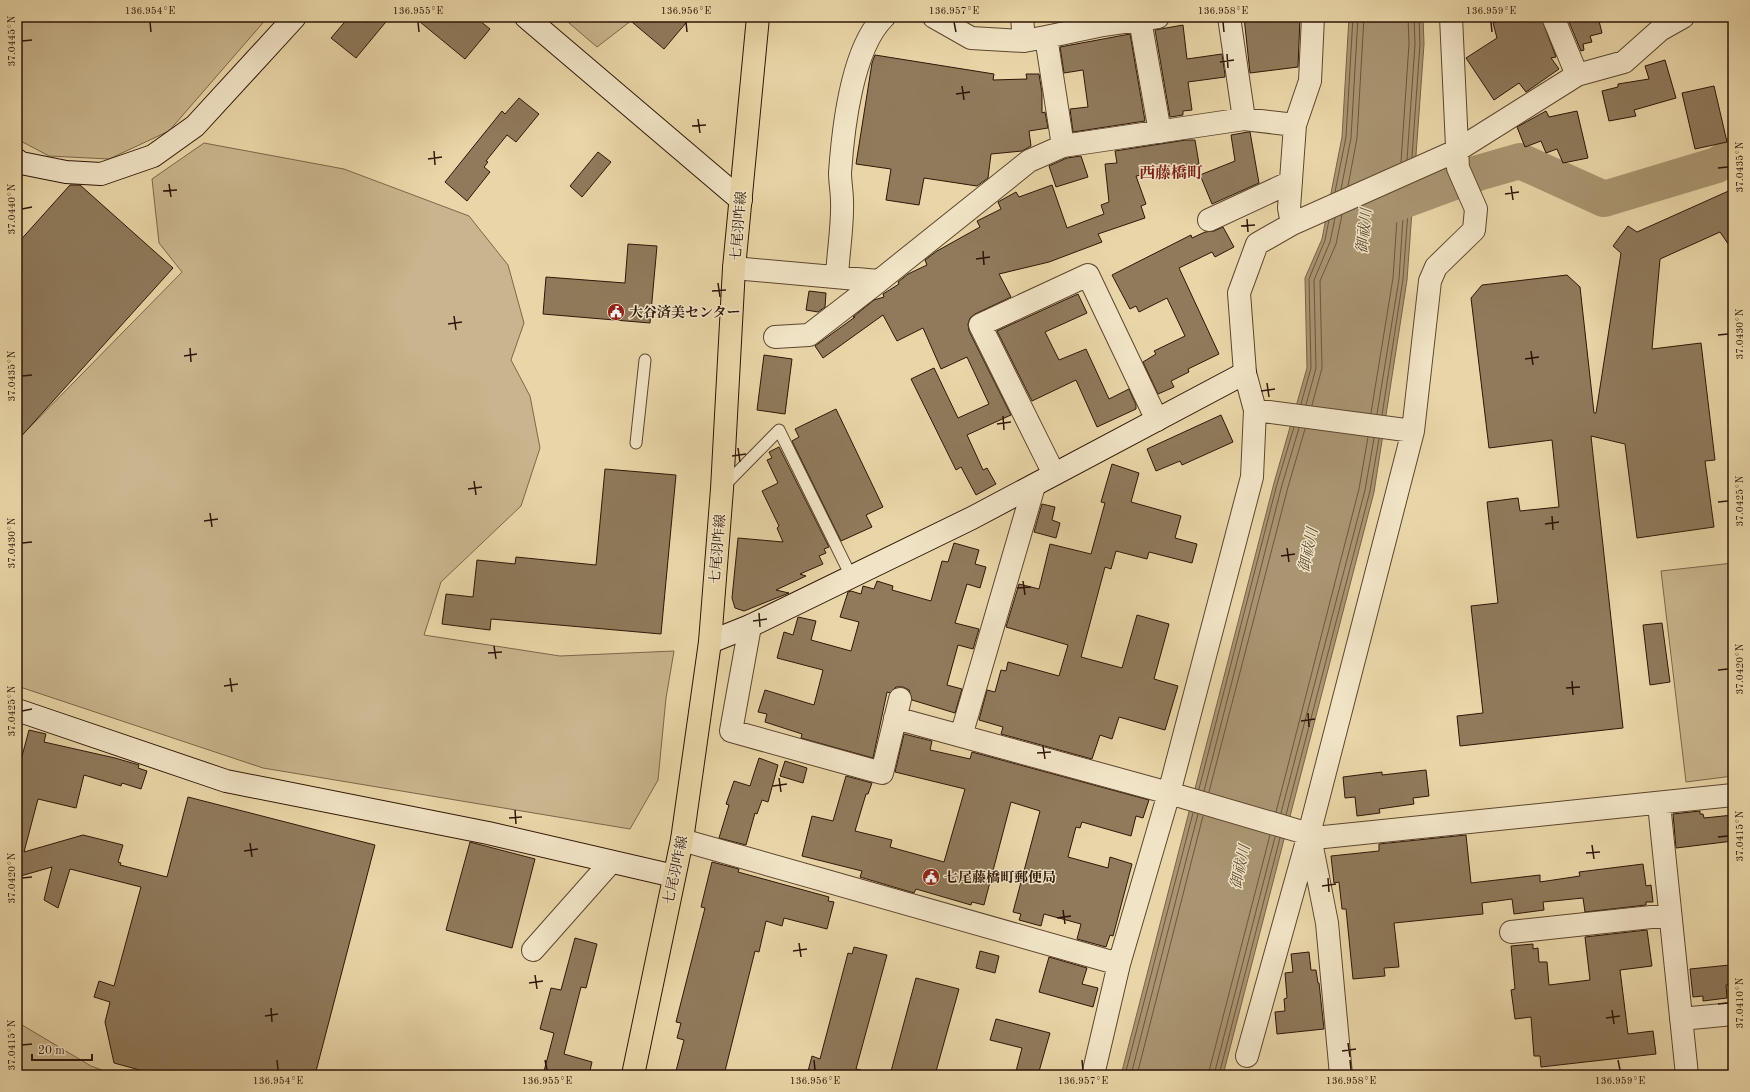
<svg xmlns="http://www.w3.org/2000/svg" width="1750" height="1092" font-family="'Old Standard TT','Noto Serif JP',serif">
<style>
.green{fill:#c9b58d;stroke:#7c664a}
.water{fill:#a99571;stroke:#786247}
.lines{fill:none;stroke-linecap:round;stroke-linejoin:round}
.shore{stroke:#6c563c;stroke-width:1}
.river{stroke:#a99571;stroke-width:36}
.building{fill:#8f7a5b;stroke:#2e1607}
.lane-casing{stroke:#5d462f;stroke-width:13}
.street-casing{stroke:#5d462f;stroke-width:24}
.secondary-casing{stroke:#2e1607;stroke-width:24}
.primary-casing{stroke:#2e1607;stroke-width:24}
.lane{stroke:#f1e4c6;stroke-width:11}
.street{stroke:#f1e4c6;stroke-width:22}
.secondary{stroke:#f1e4c6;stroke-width:22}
.primary{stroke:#e9d6a8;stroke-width:22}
.ticks{fill:none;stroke:#2e1607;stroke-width:1.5}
.labels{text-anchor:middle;stroke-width:3;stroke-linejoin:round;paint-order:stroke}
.street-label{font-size:14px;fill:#2e1607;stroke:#f1e4c6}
.poi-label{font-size:14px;font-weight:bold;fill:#2e1607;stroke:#f1e4c6;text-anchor:start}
.water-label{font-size:15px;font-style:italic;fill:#5f4931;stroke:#f1e4c6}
.quarter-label{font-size:16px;font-weight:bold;fill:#7a1f14;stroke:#f1e4c6}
.neatline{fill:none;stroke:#2e1607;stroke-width:1.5}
.ticks-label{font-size:10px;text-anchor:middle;fill:#2e1607}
</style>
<rect width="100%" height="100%" fill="#e9d6a8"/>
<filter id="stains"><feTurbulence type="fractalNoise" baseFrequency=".005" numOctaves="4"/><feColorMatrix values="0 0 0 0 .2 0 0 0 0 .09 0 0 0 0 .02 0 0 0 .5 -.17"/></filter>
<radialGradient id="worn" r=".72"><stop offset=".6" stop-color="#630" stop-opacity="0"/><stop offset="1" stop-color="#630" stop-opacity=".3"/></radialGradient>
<path class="green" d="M17 17H268L169 131 109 159 49 156 17 139Z
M562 17H636L597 47Z
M204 143 344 169 469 216 508 265 524 323 511 360 530 396 540 448 521 506 441 582 424 635 560 656 674 651 666 698 658 780 630 829 263 768 17 686V432L27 430 182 272 159 243 152 179Z
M1733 563V776L1686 782 1661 571Z
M17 1022 91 1066 115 1075H17Z"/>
<path class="water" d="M1349 17H1423L1424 44 1407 280 1374 492 1223 1075H1121L1274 483 1307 368 1305 278 1322 239 1342 137Z"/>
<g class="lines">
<path class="shore" d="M1412 157 1420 44 1419 17
M1407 160 1415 44 1414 17
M1401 162 1409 44 1408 17
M1348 186 1357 138 1364 17
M1341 189 1351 138 1358 17
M1335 192 1346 137 1353 17
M1301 404 1311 368 1309 279 1325 240 1329 220
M1306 405 1316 368 1314 280 1330 242 1335 218
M1312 405 1322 368 1320 281 1336 244 1342 215
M1371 413 1393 278 1399 190
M1377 414 1399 279 1405 187
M1382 415 1403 279 1410 185
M1199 789 1277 484 1294 427
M1204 791 1282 485 1299 428
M1209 792 1288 487 1305 429
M1276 812 1359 489 1368 437
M1281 813 1365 490 1374 438
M1286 815 1370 491 1379 439
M1125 1075 1193 813
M1131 1075 1198 814
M1137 1075 1203 816
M1208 1075 1270 835
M1214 1075 1275 837
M1219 1075 1280 838"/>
<path class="river" d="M1367 214 1478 173 1520 161 1604 199 1717 165 1733 155"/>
</g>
<path class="building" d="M349 17H390L356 58 331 38Z
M414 17H475L490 29 465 59Z
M626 17H691L664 49Z
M1244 17H1300L1298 67 1250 73Z
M1514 17H1541L1556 57 1551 58 1559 69 1526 92 1519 83 1494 100 1466 58 1497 38 1493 23Z
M1567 17H1598L1602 33 1590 36 1592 42 1583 44 1584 50 1581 51Z
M1183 25 1187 59 1222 54 1225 75V77L1188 82 1192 110 1183 111V115L1170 117 1155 30Z
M1130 34 1145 121 1073 132 1070 109 1088 107 1083 70 1064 73 1060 47Z
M875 55 994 74 993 80 1027 79 1026 74H1039L1042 93V113L1045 112 1048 128 1029 131 1031 146 1022 151 991 154 988 178 977 186 924 178 919 205 886 200 891 169 856 164 872 63Z
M1665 60 1676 98 1634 110 1636 116 1609 121 1602 91 1618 87V84L1649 79 1645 66Z
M1714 86 1727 142 1695 149 1682 93Z
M519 98 539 114 516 142 507 135 486 161 488 162 484 167 490 172 467 201 445 182 502 111 505 114Z
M1546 111 1549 117 1577 111 1588 158 1563 163 1557 149 1546 153 1541 141 1525 147 1517 127Z
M1248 132H1250L1259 183 1212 204 1200 175 1235 161 1231 135Z
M1186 140H1195L1199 164 1159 170V172L1136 176 1146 204 1141 206 1145 218 1098 234 1102 242 1049 262 999 274 1011 297 975 314 970 318 968 324 969 331 1011 415 967 435 983 470 987 468 996 484 976 495 961 467 956 470 911 379 934 368 958 418 989 404 967 357 941 369 923 328 897 341 883 315 823 358 815 346 855 317H853L874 300 884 297 883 294 899 284 898 282 908 274 927 265 925 260 937 251 980 227 977 221 1001 209 998 202 1016 192 1019 197 1052 185 1067 228 1104 214 1101 205 1109 202 1105 164 1117 163 1115 151Z
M598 152 611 162 582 197 570 186Z
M1081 156 1088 177 1056 187 1049 166 1067 158Z
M70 185H80L173 268 17 441V244Z
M1733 189V251L1720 232 1660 259 1652 349 1701 343 1715 460 1705 461 1714 527 1637 538 1625 444 1591 436 1623 728 1460 746 1457 716 1483 713 1471 606 1498 603 1487 502 1518 498 1520 511 1559 507 1552 440 1489 448 1471 298 1482 285 1567 275 1580 287 1594 413H1596L1621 253 1613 246 1628 226 1637 232Z
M1223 227 1234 247 1215 257 1212 252 1179 268 1219 354 1188 369 1189 372 1171 381 1174 387 1158 394 1143 362 1156 354 1154 351 1185 336 1167 298 1139 312 1136 306 1130 309 1112 275 1191 235 1192 238 1205 232 1214 231Z
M628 244 657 246 650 323 543 314 546 277 625 283Z
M809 291 826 293 825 307 818 312 806 310Z
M1078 294 1087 313 1045 332 1059 360 1086 349 1109 399 1129 389 1136 405V409L1097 427 1076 380 1032 401 997 331Z
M764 355 792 359 785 414 757 410Z
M836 409 883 507 866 515 872 527 841 541 792 441 799 437 795 429Z
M1221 415 1233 442 1182 465 1180 461 1156 471 1147 449Z
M779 447 829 547 824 549 826 553 819 556 823 564 800 574 806 576 776 590 789 593 744 611 735 608 732 598 738 538 783 542 777 528 779 526 762 491 778 483 767 460 772 458 769 452Z
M1112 464 1139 473 1131 502 1181 516 1175 538 1197 544 1192 563 1149 552 1147 559 1116 551 1111 569 1105 567 1081 657 1122 668 1137 615 1169 624 1154 679 1178 686 1165 730 1119 717 1112 739 1100 735 1092 759 1001 734 1003 727 979 720 987 690 995 692 1001 670 1006 671 1008 662 1059 676 1068 645 1006 627 1019 584 1039 589 1050 544 1091 554 1105 503 1101 502Z
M605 469 676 475 661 634 491 619 490 630 442 624 446 594 473 597 477 560 515 564 516 557 596 565Z
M1042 504 1055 507 1052 520 1060 523 1056 538 1034 532Z
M954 543 979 550 975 564 986 567 980 588 967 584 955 623 979 629 973 649 958 645 947 685 962 689 955 713 912 700 909 690 903 687H896L890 693 887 692 873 758 801 738 802 734 765 722 767 714 758 712 765 690 814 705 823 670 777 658 784 632 793 635 798 617 816 621 811 640 851 651 859 622 840 617 848 592 851 591 861 594 863 586 874 589 877 581 893 586 892 590 931 601 942 561 948 562Z
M1662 623 1670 682 1650 685 1643 625Z
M29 730 46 734 44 742 115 758 139 765 138 768 147 771 141 789 122 783 121 786 84 775 76 808 38 799 24 852 83 835 123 845 118 862 121 863 120 865 167 877 188 797 375 845 315 1075H158L114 1063 105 1022 110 1002 94 997 99 981 114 986 141 887 70 869 58 908 44 900 52 867 17 877V775Z
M904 734 932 741 930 750 970 759 972 752 1149 800 1143 818 1136 816 1131 836 1082 822 1080 828 1076 827 1068 857 1108 868 1110 857 1132 864 1113 936 1110 935 1106 947 1077 939 1081 924 1044 914 1041 926 1019 920 1021 914 1013 912 1040 811 1011 802 984 905 972 902 971 905 916 889 914 893 860 877 862 871 802 856 812 816 833 821 846 776 872 783 868 794H866L855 831 892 840 890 847 944 862 965 789 895 772Z
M759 758 778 765 768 802 762 800 757 814 755 813 746 845 719 838 729 805 726 804 734 781 750 786Z
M785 761 807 768 803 783 780 776Z
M1426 770 1429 796 1413 798 1414 804 1379 809 1380 813 1357 816 1355 797 1345 798 1343 777 1382 772V775Z
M1700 811V814H1703L1704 818 1733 815V841L1676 848 1673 814Z
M1466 835 1471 883 1540 875V882L1580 876 1579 872 1643 864 1646 886 1651 885 1653 902H1646V905L1585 912 1583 898 1543 902 1544 910 1514 914 1512 899 1482 903 1483 914 1394 923 1399 967 1384 968 1385 976 1353 979 1346 909H1342L1339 882 1334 883 1331 856 1379 851V844Z
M470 842 535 859 512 948 446 930Z
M712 862 739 869 738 872 829 897 828 901 834 902 827 929 784 918 782 926 766 921 759 952 755 951 724 1075H692L676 1071 684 1040 677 1038 681 1023 676 1022 705 908 701 907Z
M1647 930 1652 966 1620 970 1628 1034 1653 1031 1656 1054 1541 1067 1540 1056H1534L1531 1017 1515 1019 1511 990 1515 989 1511 946 1533 944V949L1538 948 1539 962H1547L1549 985 1590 980 1585 937Z
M575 938 597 944 586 988 581 987 564 1054 592 1062 589 1075H543L554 1033 540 1029 551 988 561 990Z
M854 947 887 955 856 1069 861 1070V1075H807L812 1056 820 1059 848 953 852 954Z
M980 951 999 956 995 973 976 968Z
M1309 952 1311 970H1316L1318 983H1319L1324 1029 1277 1034 1275 1012 1285 1011 1284 999 1287 998 1285 973 1293 972 1291 954Z
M1049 957 1087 968 1082 984 1098 988 1093 1007 1039 992Z
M1730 965 1732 985H1726L1727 998 1703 1001V996L1693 997 1690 969Z
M916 978 959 989 935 1075H890Z
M996 1019 1050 1033 1038 1075H1015L1022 1048 990 1040Z"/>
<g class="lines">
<defs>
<path id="lane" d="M636 443 645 360
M723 487 779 430 851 576"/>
<path id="street" d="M934 17 971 38 1024 41 1046 37
M1022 17 1024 41
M1158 17 1103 25 1046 37 1063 146 1244 119 1295 125
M1229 17 1244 119
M1553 17 1577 75
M1140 20 1160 132
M1209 220 1291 182
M1292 224 1289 208 1295 125 1310 81 1313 17
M734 268 879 281 1029 161 1063 146
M837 277C838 252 843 226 842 201 842 192 840 182 840 173 843 129 852 48 884 17
M775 337 809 335 879 281
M1255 410 1413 431
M1054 474 980 325 1088 275 1157 420
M750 626 731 731 882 773 900 699
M895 718 961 736 1034 486
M961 736 1169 793 1309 834 1324 837 1733 795
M1659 804 1687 1075
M1310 837 1327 923 1341 1075
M682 840 1119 964
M1511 932 1670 915
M533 950 611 862
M1681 1019 1733 1014
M1247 1056 1309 834 1413 431 1430 281 1436 267 1474 230 1476 209 1458 168 1451 17
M1093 1075 1119 964 1169 793 1252 477 1255 410 1245 373 1239 293 1257 244 1292 224 1456 151 1577 75 1624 62 1660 30 1683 17"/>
<path id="secondary" d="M526 17 741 200
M17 160 21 163 66 172 101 174 153 156 195 126 295 17
M710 642 750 626 972 518 1245 373
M17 710 226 781 488 833 674 876"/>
<path id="primary" d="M633 1075 682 840 710 642 722 489 734 268 758 17"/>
</defs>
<use href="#lane" class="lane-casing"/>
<use href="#street" class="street-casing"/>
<use href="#secondary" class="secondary-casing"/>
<use href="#primary" class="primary-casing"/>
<use href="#lane" class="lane"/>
<use href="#street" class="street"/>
<use href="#secondary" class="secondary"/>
<use href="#primary" class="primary"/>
</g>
<path class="ticks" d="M150 22 151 32M418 22 419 32M686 22 687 32M954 22 956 32M1223 22 1224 32M1491 22 1492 32M22 41 32 40M1227 54 1228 68M1220 62 1234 60M962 86 964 100M956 94 970 92M698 119 700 133M692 126 706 125M434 151 435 165M428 159 442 157M1718 168 1728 167M169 184 171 197M1511 186 1513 200M163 191 177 190M1505 194 1519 192M22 209 32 207M1247 219 1248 232M1241 226 1255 225M983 251 984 265M976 259 990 257M718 283 720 297M712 291 726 290M454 316 456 330M448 324 462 322M1718 335 1728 334M190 348 191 362M1531 351 1533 365M184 356 197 354M1525 359 1539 357M22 376 32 375M1267 383 1269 397M1261 391 1275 389M1003 416 1004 430M997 424 1011 422M738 448 740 462M732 456 746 454M474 481 476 495M468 489 482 487M1718 502 1728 501M210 513 212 527M1552 516 1553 530M204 521 218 519M1545 524 1559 522M22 543 32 542M1287 548 1289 562M1281 556 1295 554M1023 581 1025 595M1017 588 1031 587M759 613 760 627M753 621 767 619M494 646 496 659M488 653 502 652M1718 670 1728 669M230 678 232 692M1572 681 1573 695M224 686 238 684M1566 688 1580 687M22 711 32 709M1308 713 1309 727M1301 721 1315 719M1043 746 1045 759M1037 753 1051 752M779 778 781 792M773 786 787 784M515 810 516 824M509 818 522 817M1718 837 1728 836M250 843 252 857M1592 845 1594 859M244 851 258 849M1586 853 1600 852M22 878 32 877M1328 878 1329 892M1322 886 1336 884M1063 910 1065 924M1057 918 1071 916M799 943 801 957M793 951 807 949M535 975 537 989M529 983 543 981M1718 1004 1728 1003M271 1008 272 1022M1612 1010 1614 1024M265 1016 278 1014M1606 1018 1620 1016M1348 1043 1350 1057M22 1045 32 1044M1342 1051 1356 1049M277 1060 278 1070M545 1060 547 1070M814 1060 815 1070M1082 1060 1083 1070M1350 1060 1351 1070M1618 1060 1620 1070"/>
<defs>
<symbol id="civic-disc" viewBox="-11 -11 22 22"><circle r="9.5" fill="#8f2418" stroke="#f1e4c6"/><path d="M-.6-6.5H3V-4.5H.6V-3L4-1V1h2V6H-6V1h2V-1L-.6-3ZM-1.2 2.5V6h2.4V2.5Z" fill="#fff"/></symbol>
</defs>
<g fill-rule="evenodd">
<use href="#civic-disc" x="606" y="302" width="20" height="20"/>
<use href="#civic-disc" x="921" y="867" width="20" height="20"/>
</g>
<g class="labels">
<g class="street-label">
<text transform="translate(738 226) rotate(-85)" y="5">七尾羽咋線</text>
<text transform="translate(717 549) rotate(-85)" y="5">七尾羽咋線</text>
<text transform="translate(675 870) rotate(-78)" y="5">七尾羽咋線</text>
</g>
<g class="poi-label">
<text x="629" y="317">大谷済美センター</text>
<text x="944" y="882">七尾藤橋町郵便局</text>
</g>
<g class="water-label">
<text transform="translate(1364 231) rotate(-84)" y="5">御祓川</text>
<text transform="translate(1308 550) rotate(-78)" y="5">御祓川</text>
<text transform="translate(1240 867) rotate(-78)" y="5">御祓川</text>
</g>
<g class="quarter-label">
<text x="1171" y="178">西藤橋町</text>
</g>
</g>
<rect width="1750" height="1092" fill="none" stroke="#e9d6a8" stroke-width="44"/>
<path d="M32 1054v6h60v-6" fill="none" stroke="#2e1607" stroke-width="2"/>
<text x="38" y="1054" font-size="12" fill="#2e1607" stroke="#f1e4c6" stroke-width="3" paint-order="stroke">20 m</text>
<rect x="22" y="22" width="1706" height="1048" class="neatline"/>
<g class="ticks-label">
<text x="150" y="14">136.954°E</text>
<text x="418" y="14">136.955°E</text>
<text x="686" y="14">136.956°E</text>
<text x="954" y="14">136.957°E</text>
<text x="1223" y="14">136.958°E</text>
<text x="1491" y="14">136.959°E</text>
<text transform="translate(11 41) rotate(-90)" y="4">37.0445°N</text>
<text transform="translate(1739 167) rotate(-90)" y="4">37.0435°N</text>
<text transform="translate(11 209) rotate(-90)" y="4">37.0440°N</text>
<text transform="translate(1739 334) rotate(-90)" y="4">37.0430°N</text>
<text transform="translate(11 376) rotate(-90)" y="4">37.0435°N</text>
<text transform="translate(1739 501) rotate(-90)" y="4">37.0425°N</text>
<text transform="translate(11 543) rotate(-90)" y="4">37.0430°N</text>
<text transform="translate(1739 669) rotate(-90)" y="4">37.0420°N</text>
<text transform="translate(11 711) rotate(-90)" y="4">37.0425°N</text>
<text transform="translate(1739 836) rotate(-90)" y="4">37.0415°N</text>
<text transform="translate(11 878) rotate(-90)" y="4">37.0420°N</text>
<text transform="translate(1739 1003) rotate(-90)" y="4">37.0410°N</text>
<text transform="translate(11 1045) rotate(-90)" y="4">37.0415°N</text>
<text x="278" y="1084">136.954°E</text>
<text x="547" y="1084">136.955°E</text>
<text x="815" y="1084">136.956°E</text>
<text x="1083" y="1084">136.957°E</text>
<text x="1351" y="1084">136.958°E</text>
<text x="1620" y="1084">136.959°E</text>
</g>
<rect width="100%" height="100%" filter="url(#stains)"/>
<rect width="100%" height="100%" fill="url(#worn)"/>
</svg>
